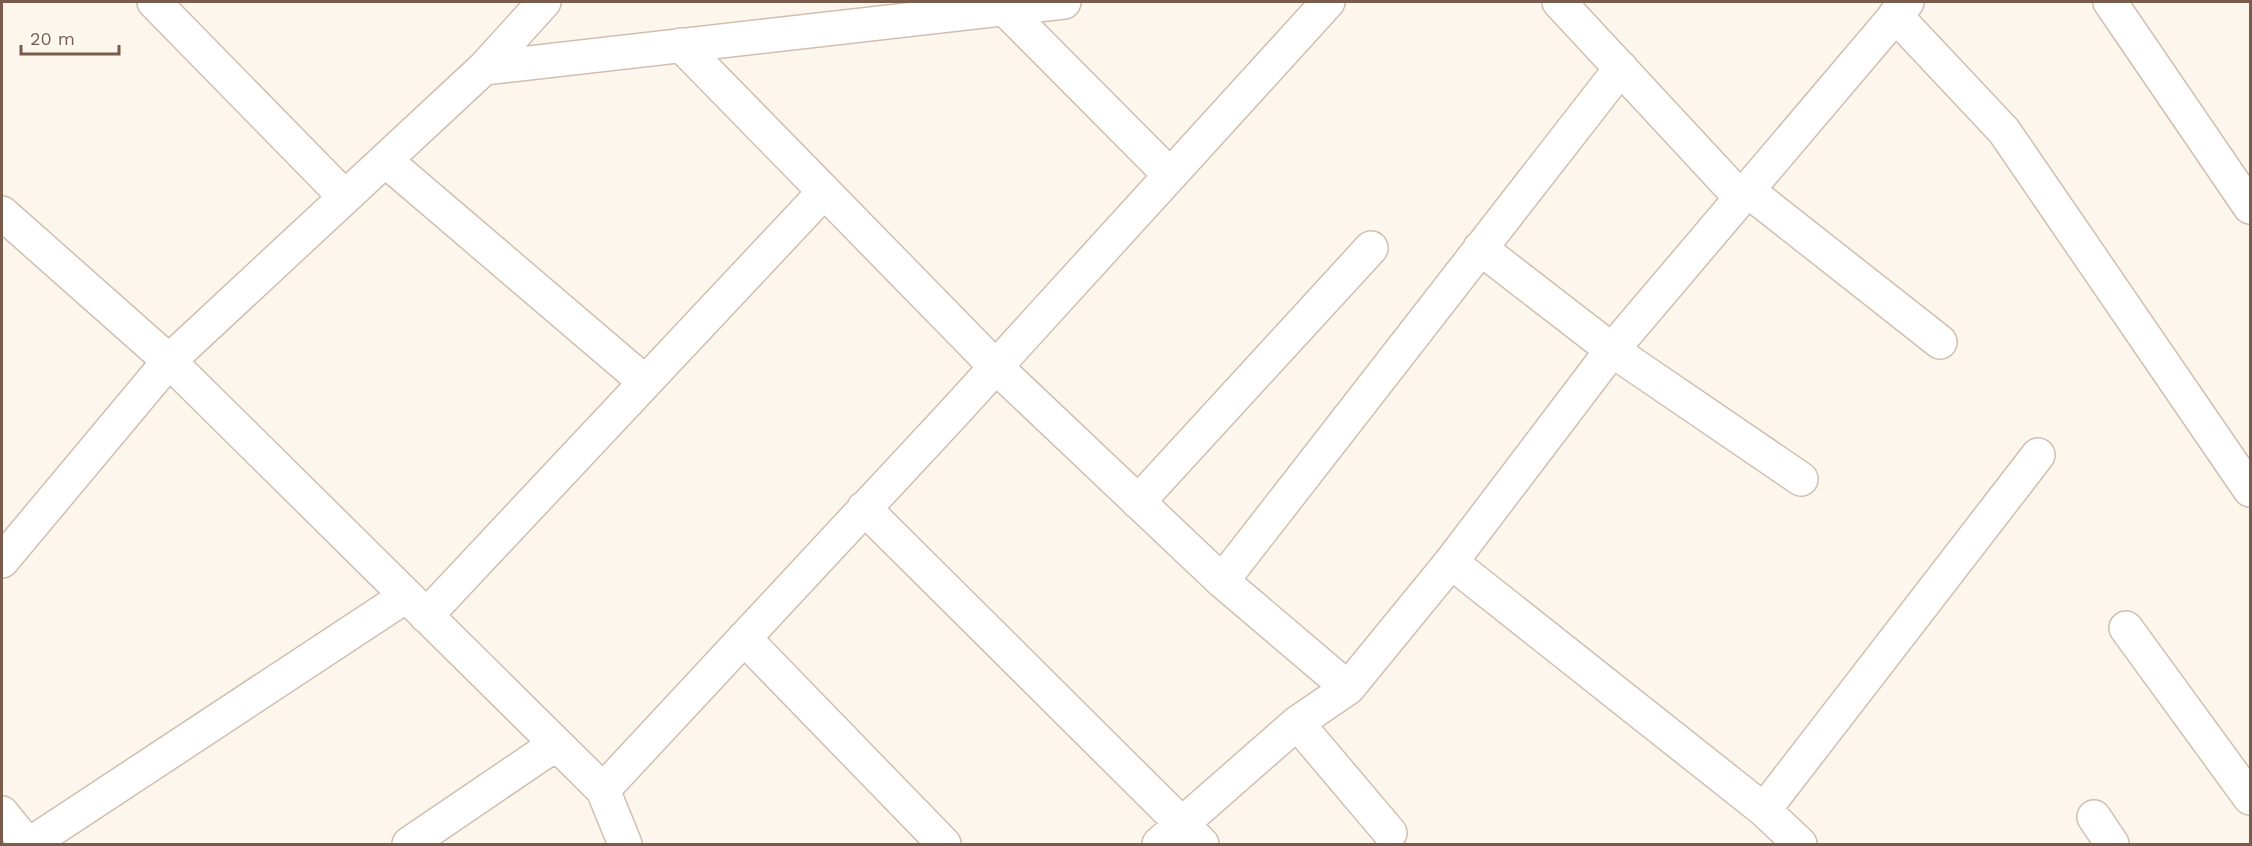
<svg xmlns="http://www.w3.org/2000/svg" width="2252" height="846" font-family="'Work Sans',sans-serif">
<style>
.lines{fill:none;stroke-linecap:round;stroke-linejoin:round}
.minor-casing{stroke:#d1beb0;stroke-width:36}
.minor{stroke:#fff;stroke-width:33}
</style>
<rect width="100%" height="100%" fill="#fdf6ec"/>
<g class="lines">
<defs>
<path id="minor" d="M154 2 345 197
M998 2 1170 175
M1559 2 1741 198
M2110 2 2250 207
M1895 15 2004 131 2250 490
M681 45 995 366 1222 581 1348 688
M484 68 544 2
M385 160 645 382
M1747 190 1940 342
M2 213 169 361 603 790 625 844
M1480 248 1612 350 1801 479
M1138 502 1371 248
M864 508 1202 844
M2 561 169 361 484 68 1064 2
M1451 562 1764 810 1800 844
M1222 581 1621 68
M426 616 824 192
M2126 628 2250 798
M744 638 944 844
M1297 723 1390 833
M603 790 951 416 1328 2
M1764 810 2038 455
M2 813 27 844
M2094 817 2112 844
M30 844 406 596
M409 844 556 744
M1159 844 1297 723 1348 688 1451 562 1612 350 1907 2"/>
</defs>
<use href="#minor" class="minor-casing"/>
<use href="#minor" class="minor"/>
</g>
<rect width="2252" height="846" fill="none" stroke="#7a5c4d" stroke-width="6"/>
<path d="M21 45v9h98v-9" fill="none" stroke="#7a5c4d" stroke-width="3"/>
<text x="30" y="45" font-size="18" fill="#7a5c4d" stroke="#fffaf3" stroke-width="4.5" paint-order="stroke">20 m</text>
</svg>
